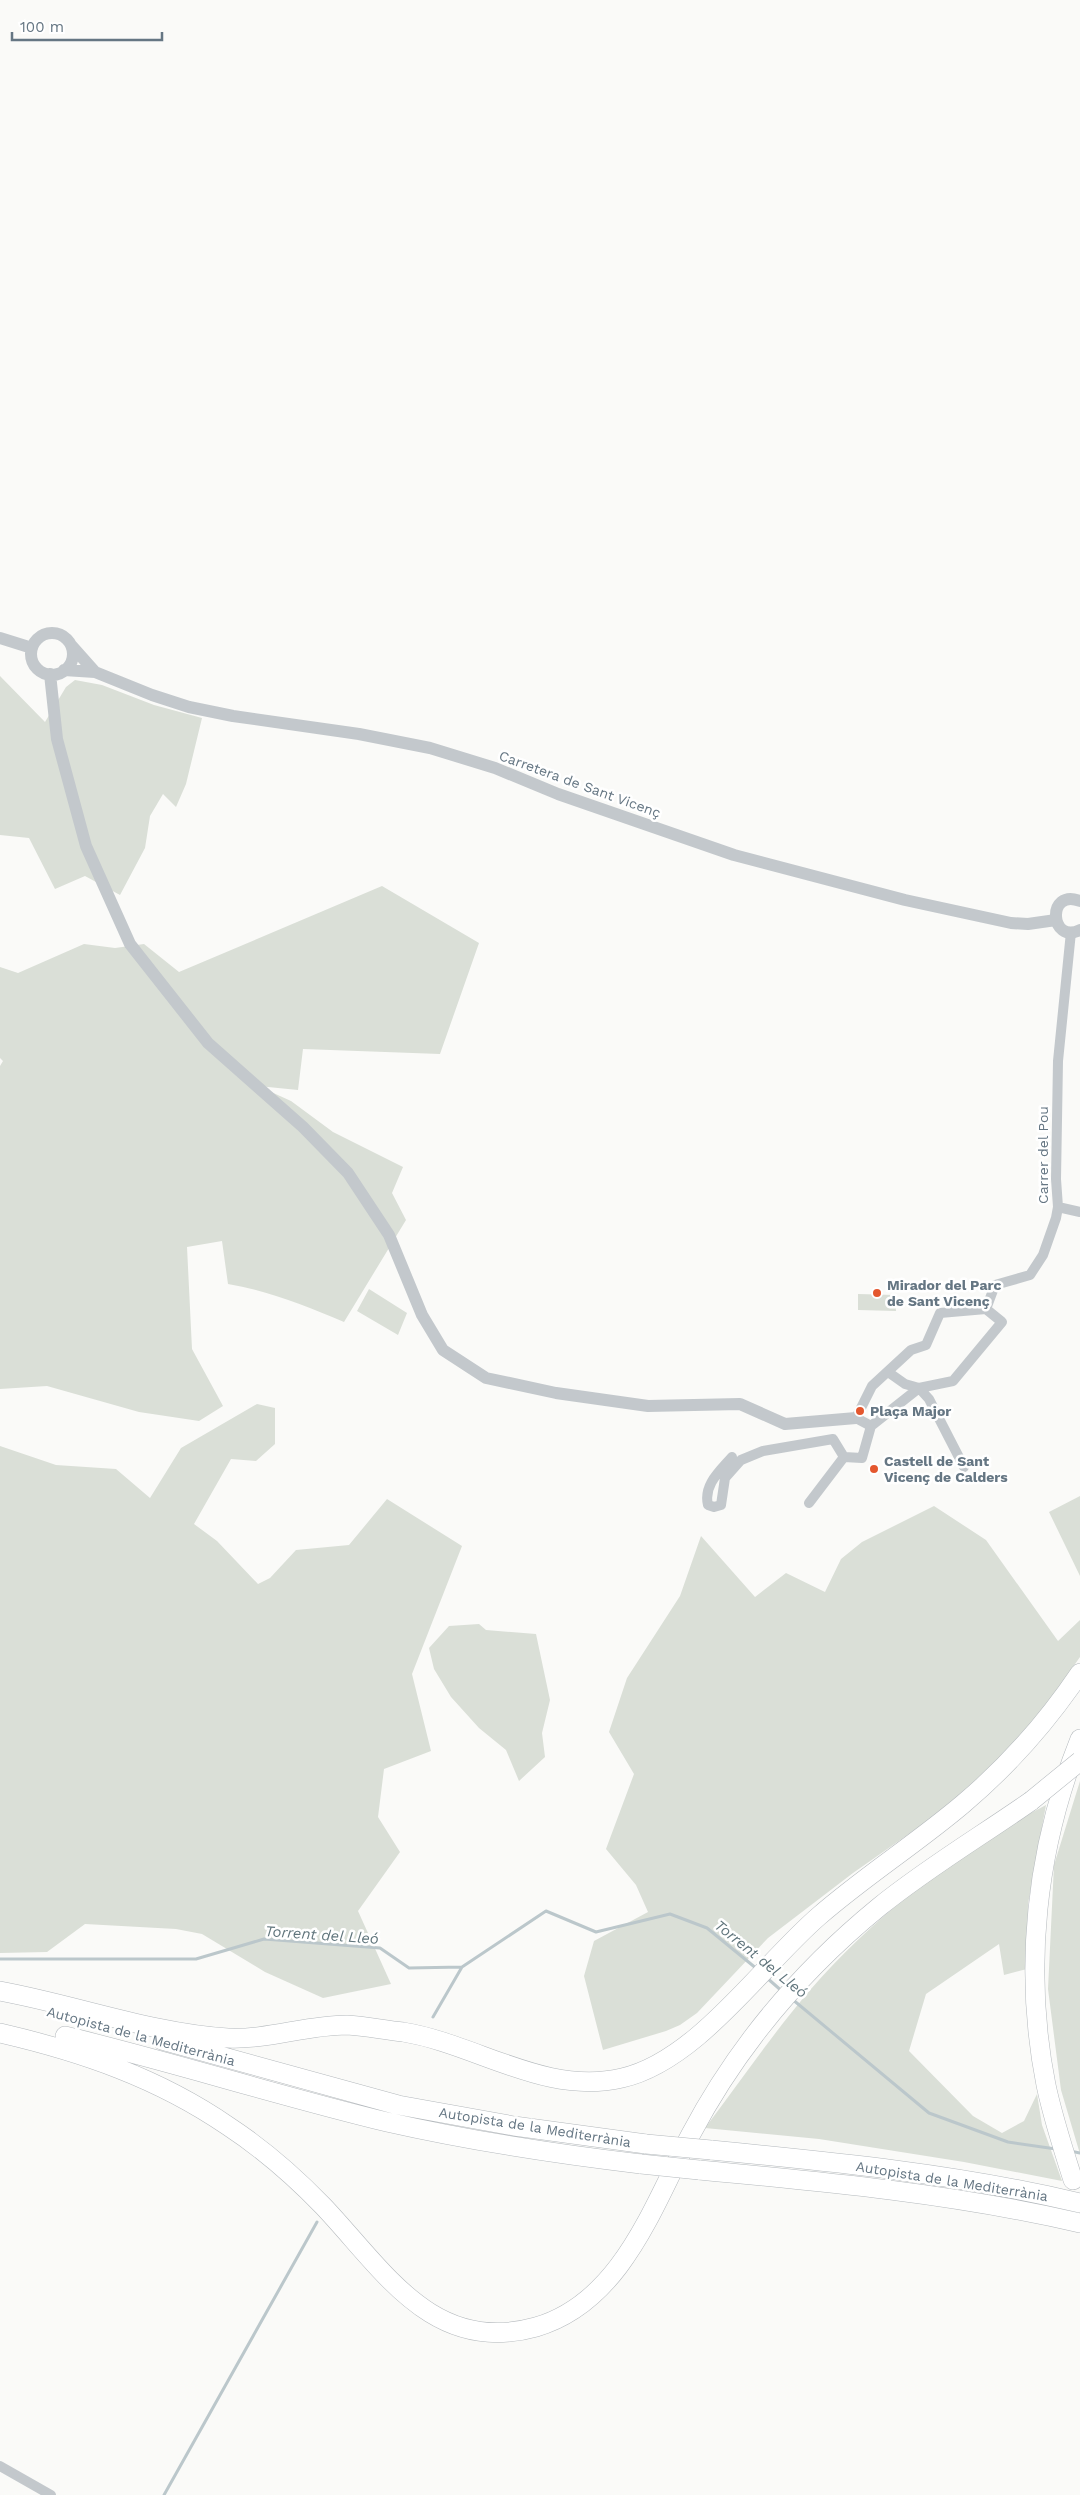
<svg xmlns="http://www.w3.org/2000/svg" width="1080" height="2495" font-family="'Work Sans',sans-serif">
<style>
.green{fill:#dadfd7}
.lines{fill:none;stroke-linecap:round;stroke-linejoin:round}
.stream{stroke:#bbc7cb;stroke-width:3}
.motorway-casing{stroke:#b4b9bd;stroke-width:20}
.minor{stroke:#c3c8cc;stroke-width:10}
.tertiary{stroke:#c3c8cc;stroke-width:12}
.motorway{stroke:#fff;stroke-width:19}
.motorway-bridge-casing{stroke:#b4b9bd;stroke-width:20;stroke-linecap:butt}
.motorway-bridge{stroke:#fff;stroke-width:19}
.poi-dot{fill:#e4572e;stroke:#fff;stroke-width:2}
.labels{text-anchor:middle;stroke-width:5;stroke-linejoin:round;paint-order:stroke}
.street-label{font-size:14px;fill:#657683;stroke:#fff}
.poi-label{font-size:14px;font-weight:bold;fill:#657683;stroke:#fff;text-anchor:start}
.water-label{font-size:15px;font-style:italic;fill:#60757c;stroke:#fff}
</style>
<rect width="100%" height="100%" fill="#fafaf8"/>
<path class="green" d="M0 676 45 722 66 687 75 680 102 685 154 705 202 718 186 784 176 807 163 794 150 816 145 848 120 895 85 876 55 889 29 838 0 835Z
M382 886 479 943 440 1054 303 1049 298 1090 258 1086 291 1101 333 1132 403 1167 392 1193 406 1220 344 1322C306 1306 269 1291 228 1284L222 1241 187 1247 192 1349 223 1406 199 1421 139 1412 47 1386 0 1389V1066L3 1061 0 1058V967L18 973 84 944 115 948 144 944 179 972Z
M369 1289 407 1313 398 1335 357 1311Z
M858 1294 895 1295 896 1311 858 1310Z
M257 1404 275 1408V1444L256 1461 231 1459 194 1524 217 1541 258 1584 270 1578 296 1550 349 1545 387 1499 462 1546 412 1674 431 1751 384 1769 378 1817 400 1852 358 1911 391 1984 323 1998 265 1972 202 1934 176 1929 85 1924 47 1952 0 1953V1446L56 1465 116 1469 150 1498 181 1448Z
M1080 1496V1576L1049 1512Z
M934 1506 986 1540 1058 1641 1080 1620V1657L1044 1708 987 1772 946 1808 853 1873 768 1938 697 2013 680 2025 666 2031 603 2050 584 1976 594 1941 648 1912 636 1885 606 1849 634 1774 609 1732 627 1678 680 1596 701 1536 755 1597 786 1573 825 1592 841 1559 862 1542Z
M479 1624 486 1630 536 1634 550 1700 542 1733 545 1757 519 1781 506 1750 479 1728 451 1697 434 1669 429 1648 449 1626Z
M1080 1781V2154L1061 2090 1048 1989 1054 1865Z
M1046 1805 1028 1904 1027 1969 1004 1975 999 1944 926 1994 909 2051 973 2116 1002 2133 1024 2121 1037 2094 1042 2125 1062 2181 964 2162 819 2139 705 2128C740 2082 773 2033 811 1989 877 1914 958 1851 1046 1805Z"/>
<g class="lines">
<path class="stream" d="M0 1959H196L264 1939 380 1948 409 1968 462 1967 546 1911 596 1932 670 1914 707 1928 757 1969
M767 1978 783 1992
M792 1999 929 2113 1008 2142 1056 2149
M433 2017 462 1967
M1070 2151 1080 2153
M164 2495 317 2222"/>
<defs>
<path id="motorway" d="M0 1991C76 2005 151 2033 228 2038 267 2040 307 2025 347 2025 365 2026 384 2030 403 2032 477 2044 545 2096 622 2078 697 2061 761 1966 819 1916 865 1876 917 1843 963 1804 1008 1766 1047 1722 1080 1673
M0 2033C82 2052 158 2078 228 2126 263 2149 294 2176 323 2206 383 2269 433 2356 536 2327 622 2302 653 2205 691 2134 737 2047 802 1970 879 1907 927 1868 981 1836 1031 1801
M65 2036C173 2062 279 2096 387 2122 471 2141 556 2154 641 2164
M162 2040 398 2105 514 2126 646 2144
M711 2150C835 2162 959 2174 1080 2203
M699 2170C827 2182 955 2194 1080 2223
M1073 2180C1063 2149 1053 2118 1046 2085 1023 1969 1036 1849 1080 1739"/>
</defs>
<use href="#motorway" class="motorway-casing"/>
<path class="minor" d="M1058 1207 1080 1212
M986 1309 995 1285 1030 1275 1043 1255 1056 1218 1058 1207 1056 1179 1058 1061 1071 932
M888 1372 905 1384 919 1388
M919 1388 929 1399 964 1467
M871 1426 856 1418 872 1386 911 1350 926 1345 940 1313 986 1309
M871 1426 919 1388 953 1381 1002 1322 986 1309
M732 1457C720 1471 703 1485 708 1505L714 1507 721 1505 725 1478 741 1460 763 1451 833 1439 844 1457
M844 1457 862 1458 871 1426
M809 1503 844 1457
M0 2466 51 2495"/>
<path class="tertiary" d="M31 654a21 21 0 1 1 42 0a21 21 0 1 1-42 0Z
M0 638 32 648
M71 645 95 672
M64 670 95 672 152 695 189 707 233 716 359 734 430 748 495 768 558 794 734 855 905 900 1011 923 1028 924 1056 920
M50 674 57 739 86 846 130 944 208 1043 303 1127 348 1173 389 1235 422 1315 443 1350 486 1378 556 1393 648 1406 740 1404 785 1424 856 1418
M1080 901C1046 888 1050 945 1080 930"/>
<use href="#motorway" class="motorway"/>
<defs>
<path id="motorway-bridge" d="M1031 1801 1080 1761
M646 2144 711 2150
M641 2164 699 2170"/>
</defs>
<use href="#motorway-bridge" class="motorway-bridge-casing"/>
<use href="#motorway-bridge" class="motorway-bridge"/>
</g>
<g class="poi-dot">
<circle cx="877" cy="1293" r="5"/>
<circle cx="860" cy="1411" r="5"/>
<circle cx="874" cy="1469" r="5"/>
</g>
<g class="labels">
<g class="street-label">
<text transform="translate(580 784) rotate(20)" y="5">Carretera de Sant Vicenç</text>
<text transform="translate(1043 1155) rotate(-90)" y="5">Carrer del Pou</text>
<text transform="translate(141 2036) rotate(15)" y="5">Autopista de la Mediterrània</text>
<text transform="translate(535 2127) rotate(9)" y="5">Autopista de la Mediterrània</text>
<text transform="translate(952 2181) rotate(9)" y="5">Autopista de la Mediterrània</text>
</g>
<g class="poi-label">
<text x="887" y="1290">Mirador del Parc<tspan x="887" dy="16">de Sant Vicenç</tspan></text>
<text x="870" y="1416">Plaça Major</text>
<text x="884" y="1466">Castell de Sant<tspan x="884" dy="16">Vicenç de Calders</tspan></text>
</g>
<g class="water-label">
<text transform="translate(322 1935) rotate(4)" y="5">Torrent del Lleó</text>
<text transform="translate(761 1959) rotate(39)" y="5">Torrent del Lleó</text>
</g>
</g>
<path d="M12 32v8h150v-8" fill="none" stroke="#657683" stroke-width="2.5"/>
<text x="20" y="32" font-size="15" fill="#657683" stroke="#ffffff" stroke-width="4" paint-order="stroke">100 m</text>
</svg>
